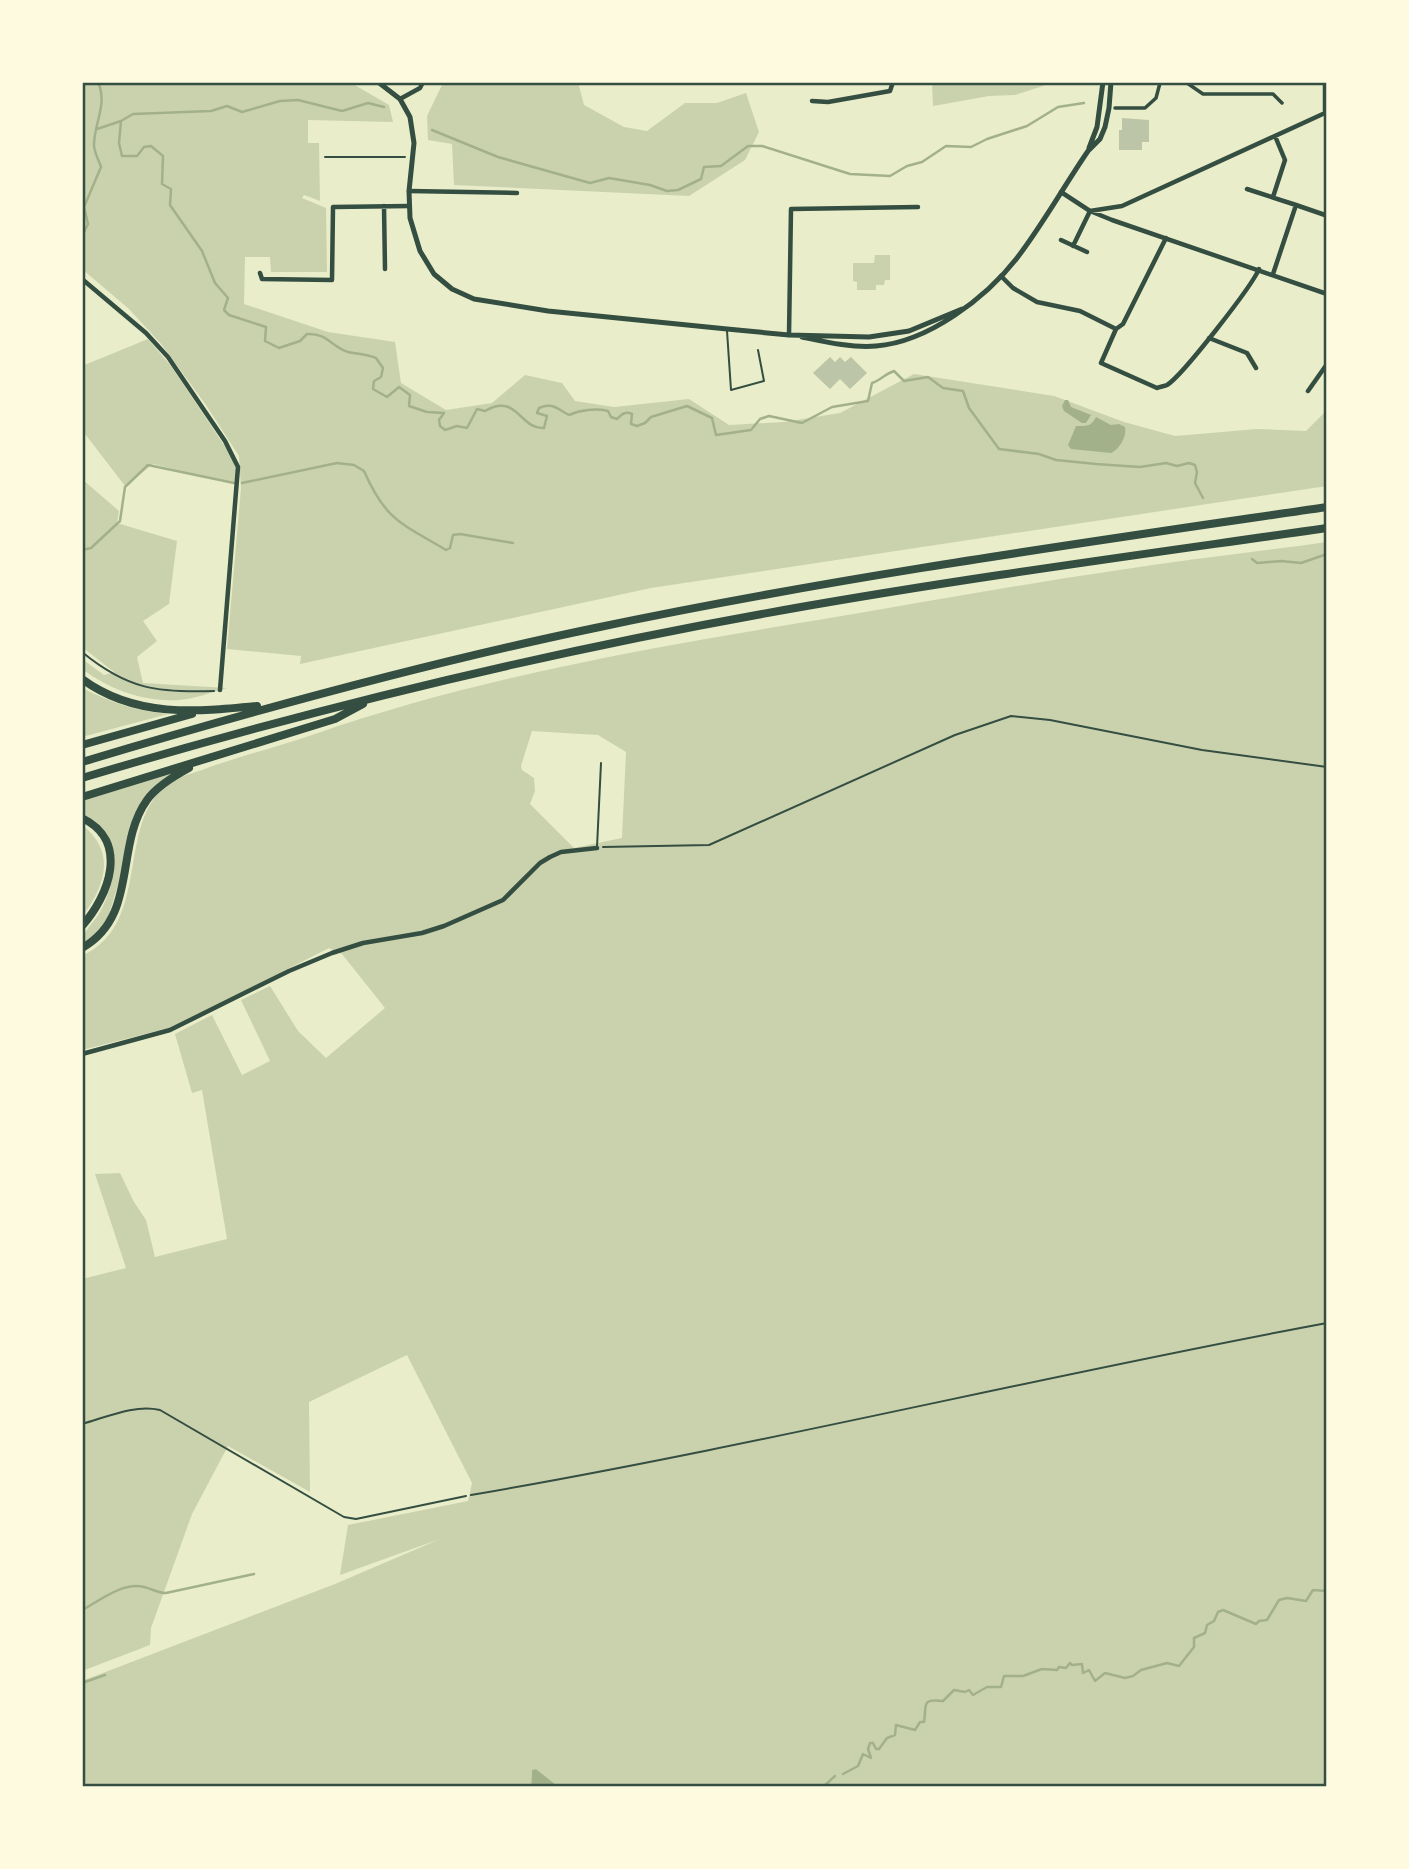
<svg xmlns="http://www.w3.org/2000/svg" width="1409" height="1869" font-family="'Titillium Web',sans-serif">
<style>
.green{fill:#cad2ad;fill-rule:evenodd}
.water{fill:#a3b18a}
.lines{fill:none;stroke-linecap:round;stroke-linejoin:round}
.stream{stroke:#a3b18a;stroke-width:2.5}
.building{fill:#bcc5a7}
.path{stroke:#344e41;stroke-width:2}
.service{stroke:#344e41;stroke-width:2}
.pedestrian{stroke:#344e41;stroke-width:3.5}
.minor{stroke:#344e41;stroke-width:4.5}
.tertiary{stroke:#344e41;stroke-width:5}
.motorway{stroke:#344e41;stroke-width:8}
.neatline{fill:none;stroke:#344e41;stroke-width:2.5}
</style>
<rect width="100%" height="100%" fill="#e9edc9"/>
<path class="green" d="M84 82 353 84 389 105 393 122 308 120V143H319L320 201 304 195 302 198 326 208 327 272H271L270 257H245L244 304 328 332 395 342 401 383 446 410 492 403 525 375 562 383 575 401 614 407 689 399 729 425 784 422 840 413 914 374 1054 396 1124 422 1175 436 1257 429 1306 431 1327 410V486L651 588 300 664 301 656 227 649 241 488 239 456 206 405 162 345 129 309 82 269Z
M459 82H578L584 105 624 127 647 131 685 103H717L746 93 759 132 745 160 689 196 454 185 452 144 428 140 427 116 442 85Z
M932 82H1055L1015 95 989 96 933 106Z
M875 255H890V280H885L884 285H876V290H857V282L853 281V263H874Z
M148 339 171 366 232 457 236 470 235 484 153 464 125 486 82 430V366Z
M82 479 119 511 117 523 177 541 169 604 143 621 157 641 137 657 143 683 227 688C212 692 195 699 179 700 144 702 110 690 82 669V659L104 675 114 672 82 647Z
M1327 542V1787H564L555 1784 536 1769 532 1770 531 1787H82V1681L335 1584 440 1539 340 1575 348 1525 468 1501 472 1483 407 1355 309 1402 310 1492 228 1446 192 1514 151 1628 150 1645 82 1671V1279L126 1268 95 1174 120 1173 134 1202 146 1220 155 1257 227 1239 202 1090 192 1093 175 1034 212 1015 242 1075 270 1061 241 1000 270 986 298 1031 326 1058 385 1008 342 954 329 948 173 1027 82 1050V956C156 922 111 814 176 779 184 775 194 773 202 770 239 756 278 747 315 734 479 677 653 647 824 619 920 603 1016 585 1113 571 1184 560 1255 552 1327 542ZM532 731 598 735 626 752 622 838 574 848 530 804 535 791 534 778 522 770 521 766Z
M82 688C110 702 136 711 168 714L82 737Z
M175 772 146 796 108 917 95 934 82 944C82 931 94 923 100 912 118 880 124 830 82 814V800Z
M82 825C117 852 105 886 82 917Z"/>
<path class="water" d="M1065 400H1068L1071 407 1091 415 1086 423H1082L1064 411 1062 406Z
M1096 417 1111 425 1119 424 1125 427C1127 436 1120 449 1111 453L1071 449 1068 445 1076 426C1086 426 1091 427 1096 417Z
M536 1769 555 1784 564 1787H531L532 1770Z"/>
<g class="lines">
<path class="stream" d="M121 121 133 114 211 111 227 106 242 112 280 101 298 100 342 111 368 103 384 107
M97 129 121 121 119 143 122 156H137L144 147 151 146 163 156 162 184 171 189 170 205 202 251 215 283 228 298 224 310 229 315 266 327 265 341 279 348 300 341 307 334C328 333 331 347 348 352 357 354 366 354 376 358L383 368 381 377 374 381 373 389 387 397 399 387 410 395 409 406 427 412 444 413 439 420 440 426 445 430 457 426 467 428 477 409 485 411C517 392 520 430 544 428L547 416 537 413 539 408C553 402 557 409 569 415 580 410 596 408 608 411L611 417 617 419C622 414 625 411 632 414L631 424 637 426 645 423 651 417 687 406 712 418 716 435 751 430 760 419 769 416 802 423 832 407 868 401 872 383C881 380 885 374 894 371L904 381 928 377 943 388 963 391 969 408 999 449 1039 454 1056 460 1096 464 1140 467 1166 463 1177 466 1189 463 1195 465 1197 472 1195 483 1203 498
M432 130 498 157 590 183 609 178 650 185 667 191 678 190 701 179 704 167 721 166 748 146H762L850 174 890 176 907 166 922 162 946 146 971 147 987 139 1027 126 1058 107 1084 103
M82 236 88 224 84 207 101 167C99 161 94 152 94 145 94 123 108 104 98 82
M242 483 337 463 354 465 364 471C386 521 401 523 446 550L450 548 453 535 460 534 513 543
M82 550 91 548 120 521 125 487 148 465 234 483
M1252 559 1257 563 1281 561 1301 563 1327 554
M82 1613 84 1609C102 1599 123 1582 144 1587 153 1589 157 1593 166 1593L254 1574
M82 1683 105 1675
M843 1774 858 1766 863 1754 871 1758 868 1749 870 1743H873L876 1749H879L887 1738 895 1735 896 1725 915 1730 920 1722H924C927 1706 920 1698 943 1701L954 1690 965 1692 969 1690 973 1695 987 1687H1001L1004 1676H1023L1042 1669 1057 1670 1059 1667 1066 1668 1070 1663 1072 1665 1082 1664 1083 1673 1089 1670 1095 1681 1105 1673 1125 1678 1133 1676 1141 1670 1167 1663 1179 1666 1194 1647V1638L1205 1633 1207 1625 1214 1621 1218 1612 1223 1610 1256 1624 1259 1621 1267 1620 1279 1600 1287 1598 1306 1601 1313 1590 1327 1591
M823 1787 835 1776"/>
</g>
<path class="building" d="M1122 118 1149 120V142H1142V150H1119V130H1122Z
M830 357 835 362 840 357 845 362 851 357 867 373 850 389 840 379 830 389 813 373Z"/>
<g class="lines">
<path class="path" d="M325 157H405
M82 652C127 689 157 693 214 691
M603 847 709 845 955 735 1011 716 1050 720 1202 750 1327 767
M471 1495C757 1446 1041 1376 1327 1323"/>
<path class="service" d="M727 331 731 390 764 381 758 350
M597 847 601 763
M82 1424C107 1417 135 1404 160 1410L344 1517 356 1519 466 1496"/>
<path class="pedestrian" d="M1115 108H1145L1156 98 1160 83H1187L1203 94H1273L1282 103"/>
<path class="minor" d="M400 99 420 88 423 82
M812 101 828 102 890 91 893 82
M1247 189 1296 205
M409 191 517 193
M1061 192 1090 211 1112 220 1327 294
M1273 197 1285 160 1275 136
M384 206 385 269
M1166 238 1123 324 1116 329 1101 363 1157 388C1159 387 1165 386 1167 385 1182 376 1252 286 1259 269
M1061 240 1087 252
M1073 246 1090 211 1122 206 1325 113V82
M260 273 262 279 332 280 333 207 409 206
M1273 274 1296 205 1325 215 1327 211
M1001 276 1013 288 1037 302 1080 311 1116 329
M82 279 146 333 168 357 225 441 238 467 220 690
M789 335 791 209 918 207
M1209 338 1247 353 1256 368
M1308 391 1327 364
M82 1054 170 1030 289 971 332 953 363 943 422 933 444 926 503 900 540 863 550 857 561 852 597 848"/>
<path class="tertiary" d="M378 82 400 99 410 117 414 143 409 191 410 218 420 251 434 274 452 289 474 299 548 311 727 329 789 335 869 337 909 331 962 309
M1089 148 1097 127 1103 82
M802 337C826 342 852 348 876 346 928 342 986 298 1017 258 1043 224 1064 186 1088 151L1100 139 1105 127 1109 108 1111 82"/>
<path class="motorway" d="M82 679C135 718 196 712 257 706
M82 745 192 714
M82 762C252 711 422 664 595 628 837 577 1082 543 1327 507
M82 778C312 709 547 652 784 610 964 578 1146 554 1327 528
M82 797 335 719 363 704
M82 818C130 841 109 896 82 926
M82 948C139 916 114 846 147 800 157 786 174 776 189 768"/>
</g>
<rect width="1409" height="1869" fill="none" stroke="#fefae0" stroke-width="168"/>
<rect x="84" y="84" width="1241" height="1701" class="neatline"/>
</svg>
